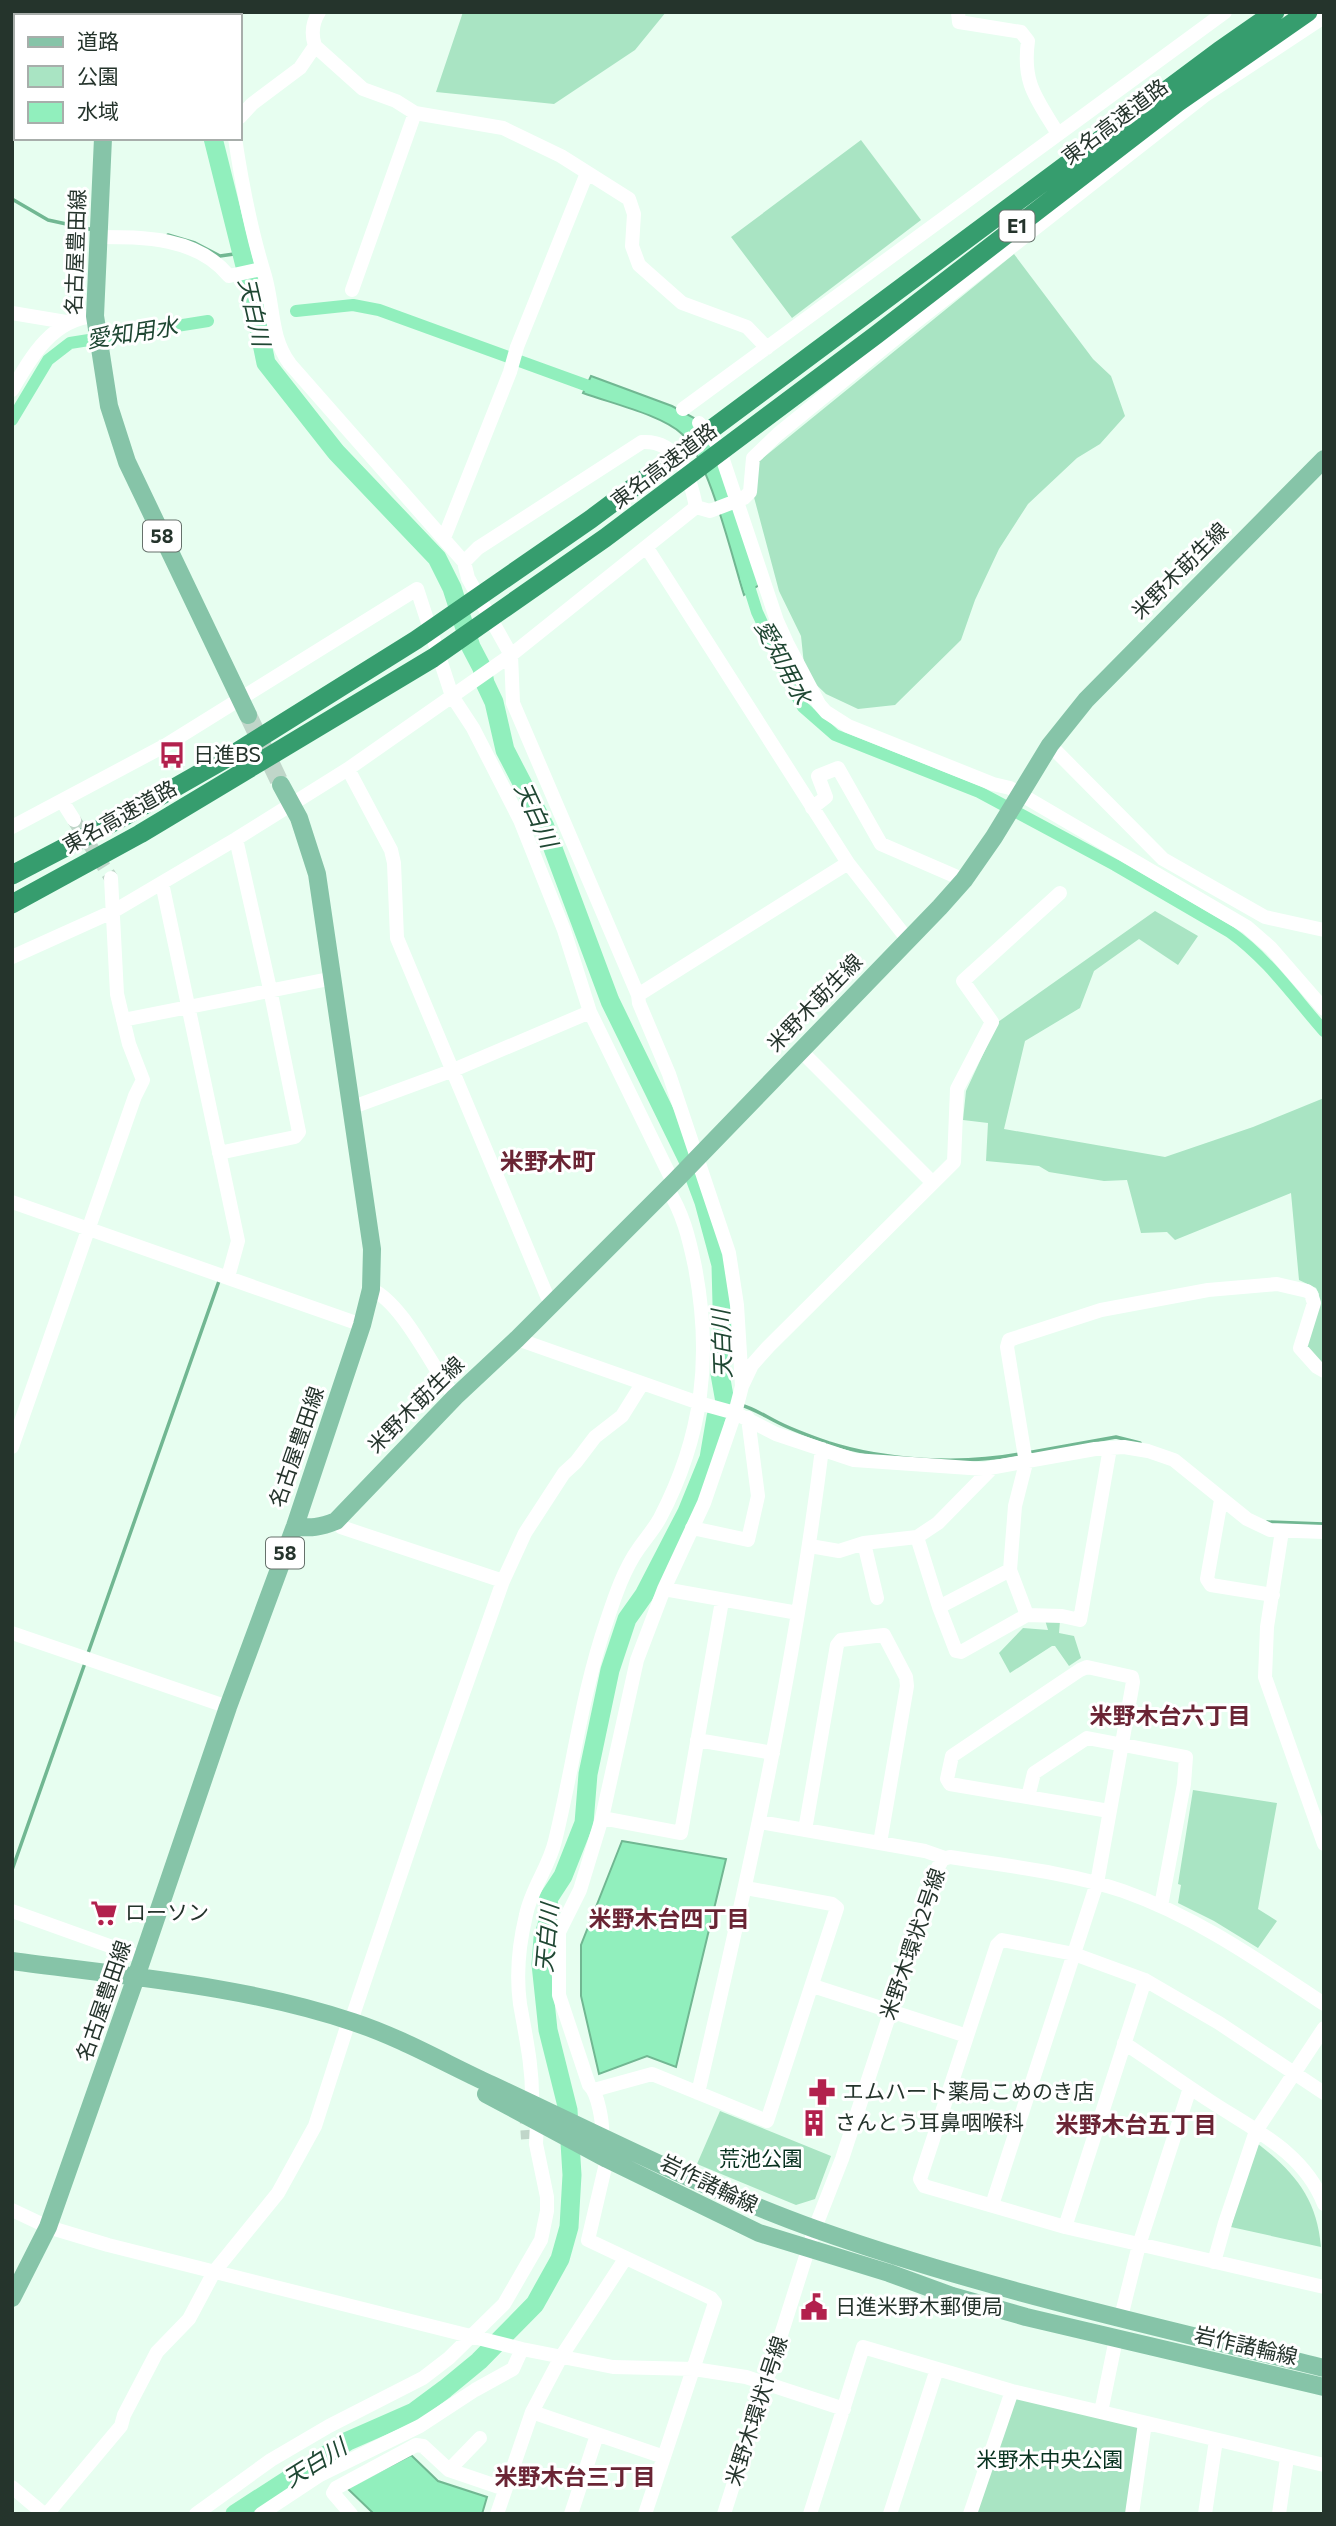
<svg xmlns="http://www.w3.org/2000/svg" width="1336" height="2526" font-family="Commissioner,'Noto Sans JP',sans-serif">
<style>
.green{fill:#a9e4c3}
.water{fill:#91efbd;stroke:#71b792;stroke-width:2}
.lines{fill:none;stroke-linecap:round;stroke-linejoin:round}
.stream{stroke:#71b792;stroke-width:3.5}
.canal{stroke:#91efbd;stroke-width:12}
.river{stroke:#91efbd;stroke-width:19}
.minor-tunnel{stroke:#c0d6c9;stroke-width:14;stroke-dasharray:14 7;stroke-linecap:butt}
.major-tunnel{stroke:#c0d6c9;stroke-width:18;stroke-dasharray:18 9;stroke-linecap:butt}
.minor{stroke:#fff;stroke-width:14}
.major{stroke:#86c4a8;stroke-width:18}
.highway{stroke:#369d6e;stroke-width:19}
.labels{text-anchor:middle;stroke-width:6;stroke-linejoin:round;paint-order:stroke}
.shield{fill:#fff;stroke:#66716b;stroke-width:2}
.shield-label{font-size:19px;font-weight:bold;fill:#25342c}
.street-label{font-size:21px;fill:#25342c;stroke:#fff}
.poi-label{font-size:21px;fill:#25342c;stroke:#fff;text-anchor:start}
.park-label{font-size:21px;fill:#07321f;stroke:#fff}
.water-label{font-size:23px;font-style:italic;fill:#1f4733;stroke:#fff}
.neighbourhood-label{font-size:23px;font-weight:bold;fill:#6a2434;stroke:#fff}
.quarter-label{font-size:24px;font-weight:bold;fill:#6a2434;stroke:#fff}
</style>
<rect width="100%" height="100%" fill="#e7fef0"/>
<path class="green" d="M463 12H666L635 50 554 104 436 92Z
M861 140 921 220 792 318 731 237Z
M1014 254 1093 359 1111 376 1125 416 1100 444 1077 458 1028 504 999 549 975 600 961 640 895 705 858 709 826 694 805 674 801 636 779 591 747 471Z
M1155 911 1198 936 1178 965 1139 939 1094 971 1080 1008 1025 1041 1004 1129 1165 1157 1253 1127 1324 1098V1367L1303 1350 1319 1294 1316 1288 1299 1280 1291 1193 1175 1240 1167 1232 1141 1233 1127 1180 1104 1181 1049 1172 1039 1166 986 1161 988 1123 963 1120 966 1091 998 1022Z
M1045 1620 1060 1621 1059 1633 1074 1636 1081 1658 1069 1666 1055 1646H1052L1010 1673 999 1653 1023 1628 1048 1630Z
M1193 1790 1277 1803 1258 1909 1277 1921 1258 1948 1214 1921 1178 1903 1181 1885 1178 1884Z
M720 2111 831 2156 815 2199 796 2205 697 2164Z
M1257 2143C1294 2172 1317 2198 1321 2247L1231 2227 1254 2146Z
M1018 2398 1136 2425 1139 2430 1127 2514H975L1012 2400Z"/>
<path class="water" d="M591 376 672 406 694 418 722 463 759 585 744 595C732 557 709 459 682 434 662 415 610 403 583 393Z
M622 1841 726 1859 676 2067 647 2056 599 2074 581 1996V1945Z
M411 2455 438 2481 487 2497 482 2514H374L347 2488Z"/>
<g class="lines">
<path class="stream" d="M12 199 48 220 94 230
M168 235 195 243 220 256 241 253
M740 1405C754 1408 766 1417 779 1423 795 1431 812 1437 829 1443 885 1461 962 1465 1020 1454
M1027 1453 1116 1437 1140 1443
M1267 1522 1324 1524
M87 1656 219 1281
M12 1870 85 1663"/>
<path class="canal" d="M296 311 353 305 379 310 602 391
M12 420 48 360 70 343 208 321
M746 577 757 612 794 691 803 707 835 735 979 792 1115 865 1230 932C1267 958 1294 997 1324 1031"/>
<path class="river" d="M150 12 152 16
M213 138 250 286 266 363 336 452 437 558 452 588 471 647 482 668 485 683 494 702 505 750 545 827 610 1001 689 1162 704 1202 721 1265 723 1343 720 1374 725 1402 716 1417 709 1458 687 1512 644 1595 627 1619 610 1670 588 1774 584 1823 563 1876 548 1899 550 1915 543 1938 541 1964 548 2030 568 2110 572 2175 569 2227 560 2259 535 2304 479 2361 445 2389 414 2412 348 2441 235 2514"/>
<path class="minor-tunnel" d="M74 820 111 878
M526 2109 528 2139"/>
<path class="major-tunnel" d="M248 715 281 785"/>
<path class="minor" d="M174 12 176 16
M319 12C312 23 311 34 315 46L363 89 396 101 415 113 503 128 561 156 629 199 634 214 632 246 639 265 682 303 747 327 767 348
M958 12 959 22 1021 32 1028 41C1022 84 1037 99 1058 134
M12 35 16 38
M12 56 16 55
M240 117 252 104 300 68 315 46
M235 138C242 185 251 231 265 276 274 307 270 337 290 364L464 562 468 578 511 655 513 703 638 995 639 1003 669 1074 729 1253 737 1305 742 1386 735 1413 704 1503 664 1589 637 1660 602 1818 580 1890 559 1932V1995L589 2085C598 2093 603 2122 602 2136
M98 237C144 237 197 237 229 276L261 269
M352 290 415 113
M12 313 66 322 64 324
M12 390C31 357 52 319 95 316
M683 409 1225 12
M699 423 718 445 777 621 787 643 819 704 826 712 848 726 993 784 1010 788 1247 927 1271 948 1324 1009
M444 538 510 372 517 347 587 173
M647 548 848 863 908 940
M464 562 478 548 642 442C679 440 690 476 696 507
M1050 745 1163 859 1265 917 1324 930
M348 769 391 850 394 863 397 938 547 1296 552 1303
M62 801 74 820
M812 808 826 797 818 776 838 768 881 844 964 880
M12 827 166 745 417 589 452 696 473 728 520 820 564 930 590 1012 673 1182
M162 883 238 1241 228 1277
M12 957 114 911 236 839 348 769 511 655 696 507 710 511 744 498 750 492 753 458 778 434 913 324 1204 96 1324 17
M638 995 848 863
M123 1020 334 978
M801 1051 933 1183
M353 1107 451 1071 590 1012
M219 1153 295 1137 299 1132 270 989 236 839
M12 1202 362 1325
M371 1289C404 1304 432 1368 455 1397
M517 1339 699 1403 735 1413 776 1434 854 1460 984 1469 1095 1449 1124 1447 1148 1451 1174 1460 1247 1519 1270 1530 1324 1532
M742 1386 752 1365 768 1347 954 1162 957 1089 992 1022 963 981 1060 893
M12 1447 135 1096 143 1080 129 1044 117 994 111 878
M1221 1500 1207 1579 1211 1585 1273 1595
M336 1521 341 1527 503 1581
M692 1528 748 1540 758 1496 748 1418
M1282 1531 1267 1627 1265 1677 1324 1844
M917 1537 939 1607 956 1651 961 1652 1027 1615 1062 1616 1080 1620 1110 1448
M864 1543 877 1598
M810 1546 839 1551 864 1543 917 1537 938 1523 993 1467
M664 1589 798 1613
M939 1607 1010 1570
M1027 1615 1010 1570 1015 1506 1026 1463 1007 1347 1009 1340 1101 1310 1208 1290 1277 1284 1307 1291 1311 1294 1314 1303 1300 1348 1317 1367 1324 1371
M12 1633 228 1707
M697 1740 773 1753
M1028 1797 1034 1773 1087 1738 1186 1757 1184 1784 1161 1906
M602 1818 681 1833 722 1601
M760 1822 925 1851 945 1858
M805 1830 837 1645 841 1640 884 1635 906 1677 907 1686 880 1843
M12 1911 132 1954
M813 1986 967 2036
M351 2021 432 1781 503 1581 525 1533 564 1473 576 1462 595 1437 622 1416 642 1384
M1124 2043C1153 2062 1181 2082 1210 2101 1254 2130 1304 2152 1324 2204
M594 2090 652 2074 767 2121 837 1908 832 1904 746 1888
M698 2093C748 1880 795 1667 822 1449
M1324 2093 1219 2023 1145 1980 1074 1954 1002 1940 997 1945 920 2179 924 2186 1065 2227 1324 2287
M532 2103C533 2069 526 2038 520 2004 516 1975 519 1944 526 1915 531 1889 549 1867 555 1841 573 1768 582 1692 607 1620 615 1596 624 1569 639 1548 646 1538 654 1529 660 1518 703 1436 712 1357 695 1267 689 1238 683 1213 667 1188
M607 2159 588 2240 711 2298 715 2303 645 2514
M992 2205 1097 1883 1133 1682 1132 1677 1087 1667 1080 1670 952 1756 947 1779 950 1784 1109 1811
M12 2210 48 2227 108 2245 522 2349 613 2367 694 2369 746 2377 844 2409
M1065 2227 1145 1980
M1214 2262 1225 2223 1256 2131 1324 2028
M1121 2317 1139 2245 1190 2088
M532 2412 664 2457
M1101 2412 1116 2339
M449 2470 480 2438
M12 2487 44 2514
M47 2514 121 2426 124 2415 157 2352 189 2319 214 2272 278 2193 315 2126 346 2030
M196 2514 271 2460 329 2426 423 2378 449 2358 504 2304 541 2240 547 2211V2197L536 2144 537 2122
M261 2514 320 2475 420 2426 475 2390 513 2369 522 2349
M351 2514 333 2493 336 2488 416 2445 423 2446 449 2470 505 2489
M497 2514 532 2412 561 2357 625 2259
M571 2514 597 2435
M724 2514 815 2228 842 2159 938 1867 943 1859 950 1857C1007 1866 1068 1872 1123 1891 1197 1917 1259 1961 1324 2004
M810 2514 863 2347 1012 2391 1324 2465
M890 2514 937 2369
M970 2514 1012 2391
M1132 2514 1145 2423
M1205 2514 1216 2440
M1279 2514 1287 2458"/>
<path class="major" d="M110 16V12
M103 138 95 316 109 406 127 462 248 715
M295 1526C310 1529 321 1527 336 1521L455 1397 517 1339 676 1180 940 907 964 880 994 837 1050 745 1086 700 1324 459
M12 1961C124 1976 247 1986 353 2022 402 2038 446 2064 492 2085 599 2135 704 2189 815 2229 981 2288 1154 2326 1324 2368
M486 2094 607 2159 759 2233 889 2273 952 2296 1026 2317 1324 2387
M12 2298 48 2227 136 1977 228 1707 295 1526 362 1325 371 1289 372 1249 317 874 299 818 281 785"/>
<path class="highway" d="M12 875 125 816 232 755 416 640 591 519 1219 51 1275 12
M12 904 140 834 433 658 605 538 876 335 1177 103 1308 12"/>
</g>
<defs>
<symbol id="bus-bare" viewBox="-9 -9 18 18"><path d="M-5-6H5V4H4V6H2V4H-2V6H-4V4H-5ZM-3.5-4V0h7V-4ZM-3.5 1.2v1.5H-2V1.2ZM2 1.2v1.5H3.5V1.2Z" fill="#b2214d" stroke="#fff" stroke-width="2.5" paint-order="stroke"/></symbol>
<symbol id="supermarket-bare" viewBox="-9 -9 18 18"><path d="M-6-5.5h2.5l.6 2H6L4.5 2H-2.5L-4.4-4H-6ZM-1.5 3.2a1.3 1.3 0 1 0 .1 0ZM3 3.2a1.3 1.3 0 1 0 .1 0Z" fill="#b2214d" stroke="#fff" stroke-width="2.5" paint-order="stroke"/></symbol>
<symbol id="pharmacy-bare" viewBox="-9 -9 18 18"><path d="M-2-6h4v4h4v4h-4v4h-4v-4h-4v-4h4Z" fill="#b2214d" stroke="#fff" stroke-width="2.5" paint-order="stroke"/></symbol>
<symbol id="building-bare" viewBox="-9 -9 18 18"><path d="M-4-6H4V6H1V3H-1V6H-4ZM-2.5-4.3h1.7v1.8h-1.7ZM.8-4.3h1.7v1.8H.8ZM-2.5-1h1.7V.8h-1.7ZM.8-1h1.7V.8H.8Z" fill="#b2214d" stroke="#fff" stroke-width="2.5" paint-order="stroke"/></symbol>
<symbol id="civic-bare" viewBox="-9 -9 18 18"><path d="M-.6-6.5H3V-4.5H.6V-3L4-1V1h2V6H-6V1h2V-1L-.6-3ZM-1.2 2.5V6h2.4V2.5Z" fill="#b2214d" stroke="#fff" stroke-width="2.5" paint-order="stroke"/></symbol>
</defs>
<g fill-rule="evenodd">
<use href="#bus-bare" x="153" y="736" width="38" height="38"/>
<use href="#supermarket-bare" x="85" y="1894" width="38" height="38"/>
<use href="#pharmacy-bare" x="803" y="2073" width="38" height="38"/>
<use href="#building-bare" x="795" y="2104" width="38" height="38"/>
<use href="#civic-bare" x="795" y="2288" width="38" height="38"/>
</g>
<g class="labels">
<g class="shield">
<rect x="999.5" y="210.5" width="35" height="31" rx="5"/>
<rect x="143" y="520.5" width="38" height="31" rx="5"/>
<rect x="266" y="1537.5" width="38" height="31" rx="5"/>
</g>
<g class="shield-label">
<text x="1017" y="233">E1</text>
<text x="162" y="543">58</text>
<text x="285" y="1560">58</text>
</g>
<g class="street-label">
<text transform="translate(1115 122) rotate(-37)" y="7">東名高速道路</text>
<text transform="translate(76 252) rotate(-88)" y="7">名古屋豊田線</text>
<text transform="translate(664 466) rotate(-37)" y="7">東名高速道路</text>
<text transform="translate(1180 571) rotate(-45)" y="7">米野木莇生線</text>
<text transform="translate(120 817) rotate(-29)" y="7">東名高速道路</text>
<text transform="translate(815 1003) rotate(-46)" y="7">米野木莇生線</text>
<text transform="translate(416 1405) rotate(-45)" y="7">米野木莇生線</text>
<text transform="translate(297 1447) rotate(-71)" y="7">名古屋豊田線</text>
<text transform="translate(913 1944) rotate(-71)" y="7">米野木環状2号線</text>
<text transform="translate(104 2001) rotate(-71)" y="7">名古屋豊田線</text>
<text transform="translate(709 2184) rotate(26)" y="7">岩作諸輪線</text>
<text transform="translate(1246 2346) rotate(13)" y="7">岩作諸輪線</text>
<text transform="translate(757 2411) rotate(-72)" y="7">米野木環状1号線</text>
</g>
<g class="poi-label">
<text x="193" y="762">日進BS</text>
<text x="125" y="1920">ローソン</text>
<text x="843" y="2099">エムハート薬局こめのき店</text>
<text x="835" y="2130">さんとう耳鼻咽喉科</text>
<text x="835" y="2314">日進米野木郵便局</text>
</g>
<g class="park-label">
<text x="761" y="2166">荒池公園</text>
<text x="1050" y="2467">米野木中央公園</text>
</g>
<g class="water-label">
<text transform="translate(254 312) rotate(77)" y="8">天白川</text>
<text transform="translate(132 333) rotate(-9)" y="8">愛知用水</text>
<text transform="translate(783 662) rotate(62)" y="8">愛知用水</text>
<text transform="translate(536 815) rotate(65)" y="8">天白川</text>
<text transform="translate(722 1344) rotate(-92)" y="8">天白川</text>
<text transform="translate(547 1938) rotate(-85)" y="8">天白川</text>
<text transform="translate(315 2463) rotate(-32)" y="8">天白川</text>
</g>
<g class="neighbourhood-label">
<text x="1170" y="1724">米野木台六丁目</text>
<text x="669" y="1927">米野木台四丁目</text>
<text x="1136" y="2133">米野木台五丁目</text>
<text x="575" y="2485">米野木台三丁目</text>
</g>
<g class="quarter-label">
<text x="548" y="1170">米野木町</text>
</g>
</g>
<rect width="1336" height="2526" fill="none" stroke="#25342c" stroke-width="28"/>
<rect x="14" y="14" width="228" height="126" fill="#ffffff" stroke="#a8aeab" stroke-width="2"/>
<rect x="28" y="37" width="35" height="10" fill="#86c4a8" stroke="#a8aeab" stroke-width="2"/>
<text x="77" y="49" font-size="21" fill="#25342c">道路</text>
<rect x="28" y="66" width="35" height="21" fill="#a9e4c3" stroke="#a8aeab" stroke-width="2"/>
<text x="77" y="84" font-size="21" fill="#25342c">公園</text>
<rect x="28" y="102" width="35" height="21" fill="#91efbd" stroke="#a8aeab" stroke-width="2"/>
<text x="77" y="119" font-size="21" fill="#25342c">水域</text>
</svg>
